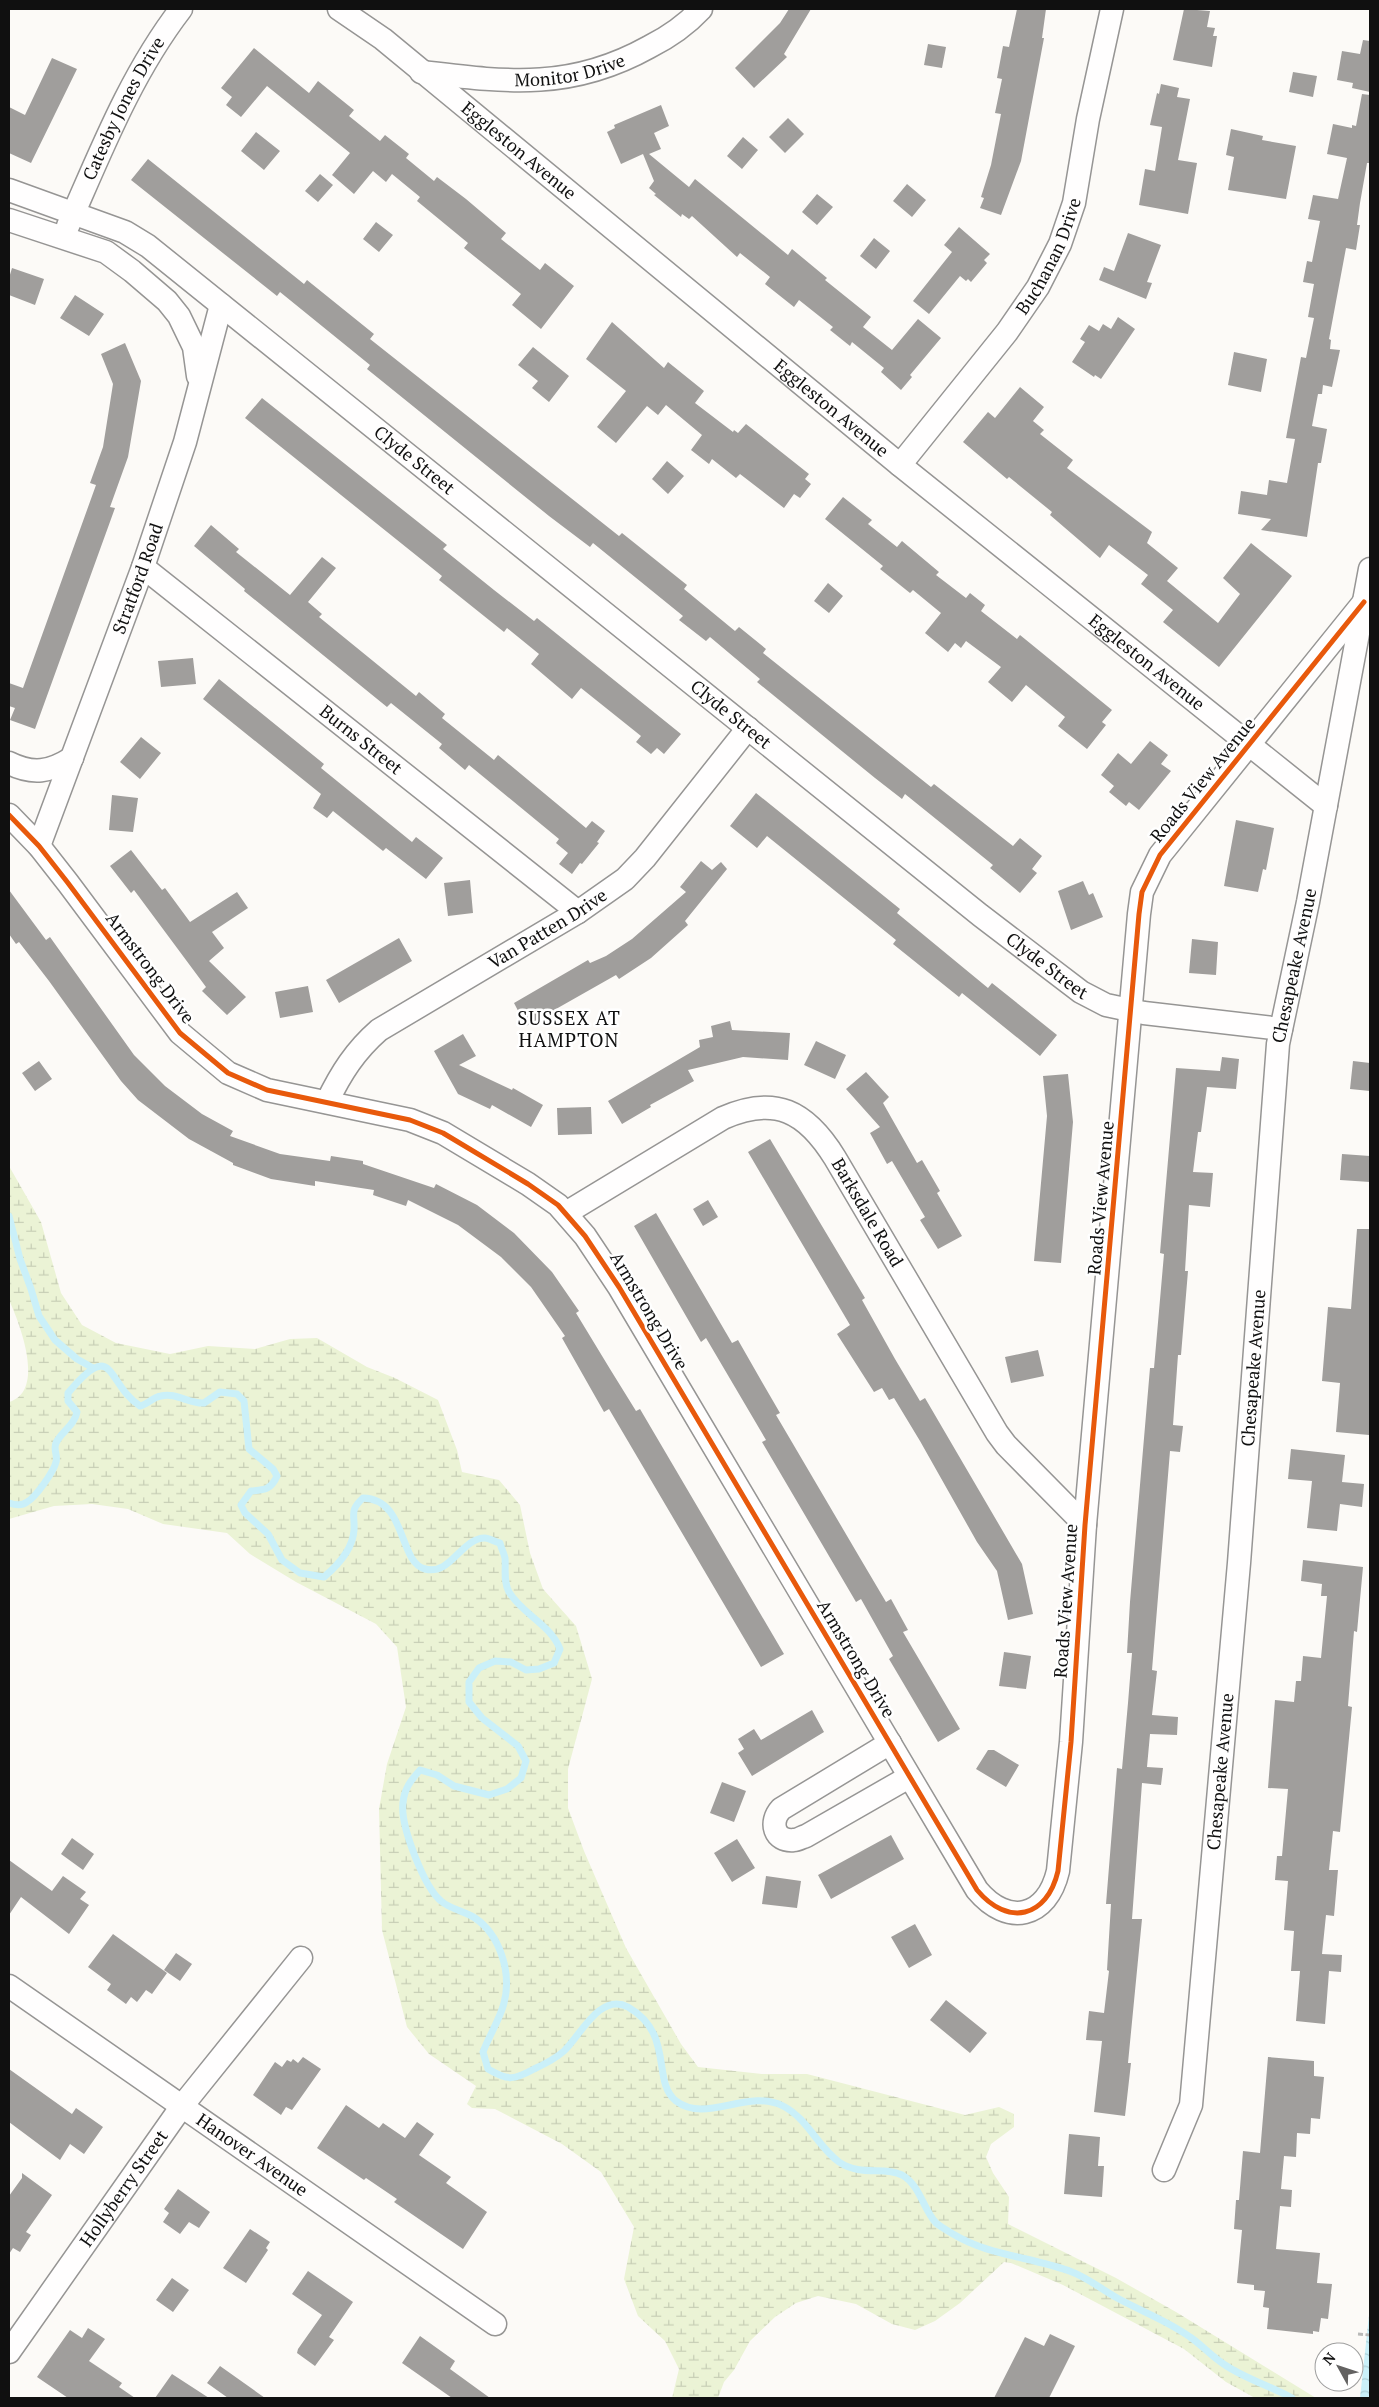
<svg xmlns="http://www.w3.org/2000/svg" width="1379" height="2407" font-family="'PT Serif',serif">
<style>
.wetland{fill:url(#wetland-marsh)}
.water{fill:url(#water-waves)}
.lines{fill:none;stroke-linecap:round;stroke-linejoin:round}
.stream{stroke:#caf0f9;stroke-width:7}
.building{fill:#a09e9c}
.minor-casing{stroke:#969594;stroke-width:25}
.path{stroke:#b9b9b8;stroke-width:3;stroke-dasharray:5 2.5;stroke-linecap:butt}
.minor{stroke:#fffefe;stroke-width:22}
.cycleway-casing{stroke:#fff;stroke-width:8}
.cycleway{stroke:#e8590c;stroke-width:5}
.labels{text-anchor:middle;stroke-width:5;stroke-linejoin:round;paint-order:stroke}
.street-label{font-size:18px;fill:#101010;stroke:#fff}
.neighbourhood-label{font-size:19px;letter-spacing:1px;fill:#101010;stroke:#fff}
</style>
<defs>
<pattern id="wetland-marsh" width="20" height="14" patternUnits="userSpaceOnUse" patternTransform="scale(1.25)"><rect width="20" height="14" fill="#ebf3d5"/><path d="M1 5h8M5 5V1M11 12h8M15 12V8" fill="none" stroke="#c8cfb6"/></pattern>
<pattern id="water-waves" width="16" height="10" patternUnits="userSpaceOnUse" patternTransform="scale(1.25)"><rect width="16" height="10" fill="#caf0f9"/><path d="M0 5q4-4 8 0t8 0" fill="none" stroke="#accdd4"/></pattern>
</defs>
<rect width="100%" height="100%" fill="#fcfaf7"/>
<path class="wetland" d="M9 1166 41 1222 61 1293 82 1325 116 1343 170 1354 208 1346 255 1349 290 1339 317 1338 367 1367 395 1378 438 1400 457 1450 462 1472 499 1480 520 1505 530 1553 543 1589 576 1626 592 1679 568 1769V1808L584 1851 626 1948 681 2044 698 2067 762 2074H807L965 2115 999 2107 1014 2114V2127L991 2144 986 2157 993 2173 1009 2197 1008 2224 1116 2278 1176 2312 1316 2398H1255L1226 2382 1184 2349 1063 2285 1011 2263 1004 2262 960 2303 935 2321 915 2330 892 2324 856 2304 818 2296 796 2303 775 2317 750 2341 734 2370 724 2382 718 2398H672L679 2369 665 2341 638 2316 624 2279 634 2227 601 2172 562 2144 495 2109 472 2108 467 2104 476 2086 429 2054 407 2027 382 1930 379 1809 387 1764 406 1707 397 1647 376 1624 296 1582 250 1554 227 1533 163 1524 128 1509 92 1504 54 1506 9 1519V1402C46 1391 20 1324 9 1300Z"/>
<path class="water" d="M1370 2306V2398H1360Z"/>
<g class="lines">
<path class="stream" d="M9 1216 20 1259 31 1289 39 1316 55 1340 77 1359 93 1368
M9 1503C15 1505 22 1506 27 1502 36 1497 54 1471 56 1462 58 1455 53 1450 56 1443 61 1432 75 1425 77 1412L68 1401V1393C115 1336 106 1384 140 1406 148 1404 153 1397 161 1396 176 1392 189 1404 204 1403L220 1392 237 1394 244 1401 249 1449 273 1469 277 1476C271 1490 264 1490 251 1491L241 1505 245 1513 268 1534 282 1560 300 1573 324 1577C337 1566 353 1549 354 1530 355 1514 349 1511 363 1498 407 1499 398 1562 425 1569 451 1576 461 1538 485 1538 489 1538 495 1542 500 1543 501 1548 504 1553 505 1558 506 1569 503 1581 509 1592 522 1614 550 1624 560 1649L554 1663 539 1669 526 1670 511 1662 495 1661 479 1668 469 1682V1702L482 1718 518 1746 526 1761 521 1778 507 1789 489 1795 454 1786 437 1775 420 1770C411 1780 404 1789 403 1803 400 1825 424 1887 441 1901 450 1909 464 1911 475 1918 500 1935 512 1973 504 2003 500 2019 489 2036 483 2052L488 2069C508 2081 514 2080 534 2069 545 2064 555 2059 564 2051 580 2036 600 1992 628 2007 675 2034 651 2081 676 2101 706 2124 748 2088 783 2106 807 2118 818 2147 839 2162 861 2177 883 2166 902 2175 920 2185 923 2209 936 2223 941 2227 948 2231 953 2234 989 2256 1033 2257 1072 2272 1088 2278 1104 2291 1119 2299 1143 2312 1168 2321 1190 2337 1202 2345 1212 2357 1225 2365 1246 2379 1270 2386 1292 2398"/>
</g>
<path class="building" d="M789 9H811L784 54 787 57 754 88 735 68 780 23Z
M1017 9H1046L1042 38H1044L1021 161 1001 215 980 208 984 198 981 197 991 165 1001 114 995 113 1002 79 997 78 1003 46 1009 47Z
M1184 9 1210 11 1207 27 1215 28 1213 36H1217L1212 67 1173 60Z
M1363 40 1370 41V92L1352 88 1353 83 1337 80 1342 51 1360 54Z
M928 44 946 47 942 68 924 65Z
M254 48 309 93 318 81 354 110 349 116 380 141 385 135 409 154 406 158 434 181 437 177 466 199 506 233 501 239 540 270 545 263 574 286 541 329 512 305 521 294 464 248 468 243 417 201 420 197 392 174 386 182 373 171 354 194 332 175 350 153 267 86 241 117 226 105 232 97 221 88Z
M52 58 77 69 31 163 9 153V107L25 115Z
M1293 72 1317 76 1313 97 1289 92Z
M1161 84 1179 88 1177 97 1190 99 1178 160 1197 163 1188 214 1139 205 1145 169 1155 171 1162 127 1150 125 1157 93 1159 94Z
M1362 94 1370 95V163H1367L1360 203 1357 225H1360L1356 250 1346 248 1329 339 1331 340 1330 349 1340 350 1332 387 1323 385 1322 394H1318L1312 426 1327 429 1321 463H1318L1307 537 1261 530 1271 519 1238 514 1241 491 1267 495 1269 480 1287 483 1295 439 1286 438 1301 357 1306 358 1314 318 1308 317 1314 284 1303 282 1307 261 1312 262 1320 221 1308 219 1313 195 1338 199 1347 158 1327 154 1333 124 1352 128V125L1356 126Z
M661 105 669 126 654 133 661 149 649 154 689 187 695 179 788 255 792 249 827 278 825 280 871 317 863 327 892 350 918 319 941 338 910 375 912 377 901 390 881 372 884 368 852 342 850 346 830 330 833 327 799 300 794 307 765 284 770 277 740 253 737 257 692 216 689 219 682 214 681 217 654 195 656 194 649 188 654 181 643 154 621 164 607 132 615 128 614 125Z
M788 118 804 134 785 153 769 137Z
M1231 129 1263 136 1262 140 1296 146 1286 199 1228 190 1234 157 1226 155Z
M256 132 280 151 264 170 241 151Z
M743 137 758 150 742 169 727 156Z
M148 159 304 284 307 280 374 334 370 339 619 536 622 533 687 585 684 589 735 631 739 627 766 649 763 653 931 787 934 784 1013 846 1020 838 1042 856 1032 869 1037 873 1020 893 990 868 993 865 905 794 902 799 875 778 757 682 760 679 710 637 706 641 679 620 683 616 593 543 590 547 549 516 367 369 370 365 280 292 277 296 131 180Z
M320 174 333 185 318 202 305 191Z
M907 184 926 200 912 217 893 201Z
M817 194 833 207 817 225 802 212Z
M376 222 393 235 379 252 363 239Z
M959 227 990 254 984 260 987 263 971 282 968 279 966 281 960 276 929 314 913 301 952 252 944 245Z
M1128 233 1161 245 1147 282 1152 283 1146 299 1099 280 1104 267 1114 271Z
M874 238 890 251 876 269 860 256Z
M12 268 44 279 35 305 9 295V278Z
M75 295 104 314 89 336 60 318Z
M1118 317 1135 329 1101 379 1095 375 1094 377 1072 362 1085 342 1080 339 1089 325 1099 331 1103 324 1111 329Z
M612 322 664 368 668 362 704 391 695 403 733 432 734 430 738 433 746 424 809 474 805 479 811 484 800 498 794 494 784 508 740 474 736 478 712 459 709 464 691 450 702 435 666 405 658 415 647 406 616 443 597 427 626 391 586 359Z
M125 343 141 381 128 457 110 507 115 508 35 729 10 720 15 708 9 706V683L23 688 96 485 90 483 103 447 113 384 101 354Z
M533 347 569 376 549 402 532 388 538 381 518 365Z
M1234 352 1267 359 1261 392 1228 385Z
M1020 387 1044 407 1033 421 1044 430 1040 434 1073 460 1067 468 1152 532 1147 543 1178 568 1167 581 1218 623 1240 594 1223 578 1251 543 1292 576 1219 667 1163 622 1173 610 1141 584 1148 575 1109 545 1100 558 1050 515 1052 512 1009 477 1007 479 963 442 988 412 995 418Z
M262 398 447 545 443 549 494 590 534 621 537 618 681 734 664 754 657 748 651 754 636 742 641 736 581 688 572 699 531 664 539 654 507 628 504 632 439 580 442 576 245 418Z
M667 461 684 476 668 494 652 479Z
M843 497 872 520 868 524 897 547 902 541 939 572 936 575 966 598 970 593 985 605 981 611 1017 639 1020 635 1112 710 1102 722 1106 725 1087 749 1058 726 1065 717 1026 685 1012 702 988 682 1001 667 966 641 961 648 955 643 948 652 925 633 941 613 913 590 910 593 880 569 883 566 825 519Z
M211 525 239 549 236 552 290 595 322 557 336 568 308 602 322 614 319 617 416 696 419 692 445 714 442 718 494 760 498 755 586 828 592 821 605 831 597 842 599 843 582 864 580 863 572 874 559 864 568 853 556 843 559 839 469 765 465 770 439 748 442 744 391 703 387 707 244 591 245 589 194 546Z
M828 583 843 596 829 613 814 601Z
M193 658 196 684 161 687 158 661Z
M219 679 324 764 321 768 412 842 416 837 443 858 426 879 386 848 383 851 333 811 327 818 313 808 321 794 203 699Z
M141 737 161 753 140 779 120 762Z
M1150 741 1168 755 1161 764 1171 771 1139 810 1129 802 1126 806 1109 792 1114 786 1101 775 1118 753 1131 764Z
M756 793 900 909 897 913 988 988 992 983 1057 1035 1040 1056 962 993 959 997 893 944 896 940 767 836 757 848 730 826Z
M112 795 138 798 133 832 109 830Z
M1236 820 1274 828 1266 870 1263 869 1258 892 1224 886Z
M131 850 162 890 165 888 190 922 237 892 248 908 212 932 224 948 209 961 246 997 227 1015 202 991 206 987 134 890 131 893 110 866Z
M701 861 712 870 721 862 727 869 685 921 688 925 651 958 619 979 616 975 526 1026 514 1003 588 960 590 963 606 956 632 939 686 892 680 887Z
M470 880 473 913 448 916 444 883Z
M1083 881 1089 895 1093 893 1103 917 1071 930 1058 891Z
M9 890 46 940 50 937 134 1055 165 1086 202 1114 233 1131 230 1136 280 1154 330 1161 331 1156 363 1161V1164L434 1188 436 1184 477 1205 514 1233 552 1272 579 1311 576 1313 610 1369 636 1411 640 1409 784 1654 761 1667 609 1409 604 1412 562 1338 565 1336 531 1287 501 1257 458 1225 408 1200 406 1206 373 1195 374 1190 315 1181V1186L271 1179 233 1165V1163L189 1139 138 1100 121 1081 49 981 19 942 16 944 9 934Z
M399 938 412 961 339 1003 326 980Z
M1192 939 1218 942 1216 975 1189 973Z
M308 986 313 1012 280 1018 275 992Z
M730 1021 732 1030 790 1033 788 1060 743 1057 688 1070 694 1081 650 1105 651 1107 622 1124 608 1101 700 1047 699 1040 713 1037 711 1026Z
M463 1034 476 1056 459 1065 512 1090 513 1088 543 1105 531 1127 492 1105 490 1109 458 1094 434 1051Z
M816 1041 846 1055 835 1079 804 1065Z
M1222 1057 1239 1059 1236 1089 1207 1087 1201 1132H1198L1193 1172 1213 1173 1210 1207 1189 1205 1185 1271H1188L1181 1355H1178L1173 1425 1183 1426 1180 1452 1170 1451 1152 1670 1157 1671 1152 1715 1178 1717 1177 1735 1150 1734 1147 1767 1163 1768 1161 1785 1142 1783 1132 1919H1142L1128 2063H1131L1125 2116 1094 2112 1102 2041 1086 2040 1089 2011 1104 2013 1109 1971 1107 1970 1111 1904H1106L1117 1768 1122 1769 1128 1703 1132 1653H1127L1130 1602 1150 1368H1154L1164 1254 1160 1253 1163 1218 1176 1068 1220 1071Z
M39 1061 52 1079 35 1091 22 1073Z
M1353 1061 1370 1063V1091L1350 1089Z
M866 1072 889 1097 883 1103 917 1163 922 1160 940 1191 937 1193 962 1236 938 1249 920 1220 925 1217 892 1161 887 1164 870 1133 880 1127 846 1089Z
M1068 1074 1073 1122 1061 1263 1034 1261 1047 1116 1043 1076Z
M591 1107 592 1134 558 1135 557 1108Z
M770 1139 865 1298 862 1300 895 1359 920 1401 925 1398 1022 1564 1033 1614 1008 1620 997 1571 977 1542 920 1441 894 1398 889 1400 882 1388 874 1392 837 1334 850 1325 748 1152Z
M1342 1154 1370 1156V1182L1340 1180Z
M708 1200 718 1217 703 1226 693 1209Z
M656 1213 732 1343 738 1340 762 1382 780 1413 776 1415 860 1558 886 1602 891 1599 908 1630 903 1632 960 1729 938 1742 889 1659 893 1656 861 1599 856 1602 762 1442 766 1440 706 1338 701 1342 634 1226Z
M1357 1229H1370L1369 1435 1336 1432 1340 1383 1322 1381 1328 1307 1351 1309Z
M1038 1350 1044 1376 1011 1383 1005 1357Z
M1291 1449 1345 1455 1342 1482 1364 1484 1362 1507 1340 1504 1337 1531 1307 1528 1312 1481 1288 1479Z
M1303 1560 1363 1567 1357 1632 1354 1631 1348 1706 1352 1707 1340 1832 1333 1831 1329 1870H1338L1334 1916 1326 1915 1322 1954 1342 1955 1341 1972 1329 1971 1325 2024 1296 2021 1300 1971H1291L1294 1931 1284 1930 1288 1881 1275 1880 1277 1856H1282L1288 1789 1268 1788 1275 1700 1294 1702 1296 1681H1301L1303 1656 1321 1658 1327 1596H1321L1322 1584 1301 1581Z
M1004 1652 1031 1656 1026 1689 999 1686Z
M812 1710 824 1732 752 1776 738 1753 744 1749 738 1739 754 1729 761 1740Z
M988 1750H994L1019 1765 1006 1787 976 1769Z
M722 1782 746 1791 734 1822 710 1813Z
M891 1835 904 1859 831 1899 818 1875Z
M72 1838 94 1854 83 1870 61 1854Z
M737 1839 755 1868 732 1882 714 1853Z
M9 1860 52 1891 63 1876 86 1892 80 1899 89 1905 69 1934 21 1897 9 1915Z
M766 1876 801 1881 797 1908 762 1904Z
M915 1924 932 1955 909 1968 891 1937Z
M113 1934 167 1973 152 1994 146 1990 137 2002 131 1997 126 2004 107 1990 111 1984 88 1967Z
M176 1953 192 1964 180 1981 164 1970Z
M946 2000 987 2033 970 2053 930 2020Z
M303 2057 321 2069 292 2110 286 2107 281 2115 253 2095 275 2062 282 2067 287 2060 291 2062 293 2059 298 2063Z
M1268 2057 1314 2061V2076L1324 2077 1320 2119 1311 2118 1310 2134 1297 2133 1296 2157 1284 2156 1281 2189 1292 2190 1291 2207 1280 2206 1276 2249 1320 2253 1317 2283 1332 2284 1328 2319 1321 2318 1319 2332 1313 2331V2334L1267 2329 1269 2308 1263 2307 1265 2291 1254 2290V2285L1237 2283 1242 2230 1234 2229 1236 2200H1239L1243 2151 1260 2153Z
M9 2069 72 2114 76 2108 103 2127 84 2154 70 2144 60 2160 9 2122Z
M346 2105 379 2128 383 2123 405 2138 417 2122 434 2134 419 2155 451 2177 446 2183 487 2212 463 2249 394 2202 397 2199 366 2178 364 2180 317 2148Z
M1069 2134 1100 2137 1098 2166H1104L1102 2197 1064 2194Z
M22 2173 52 2195 26 2232 31 2235 20 2252 13 2248 9 2254V2196L22 2178Z
M178 2189 210 2212 199 2228 189 2222 180 2234 163 2222 169 2213 164 2209Z
M250 2229 270 2242 266 2248 268 2250 246 2283 223 2268Z
M308 2271 353 2302 329 2337 334 2340 315 2366 297 2353 298 2349 322 2315 292 2294Z
M172 2278 189 2290 173 2312 156 2300Z
M88 2328 105 2339 89 2361 122 2383 119 2387 135 2398H68L37 2377 70 2330 82 2338Z
M1050 2334 1075 2346 1049 2398H994L1025 2337 1044 2346Z
M420 2336 455 2361 450 2369 490 2398H452L402 2363Z
M220 2366 265 2398H228L207 2383Z
M172 2374 209 2398H155Z"/>
<g class="lines">
<defs>
<g id="minor">
<path id="s1" d="M339 9 383 39 900 465 1326 806"/>
<path id="s2" d="M421 72C506 82 570 91 649 47 667 38 687 24 701 9"/>
<path id="s3" d="M9 190 125 232 148 246 980 915 1081 992 1106 1005 1144 1013 1281 1029"/>
<path d="M9 220 106 252 132 271 167 301 179 316 194 347 198 376"/>
<path id="s4" d="M68 226C101 151 131 74 181 9"/>
<path id="s5" d="M900 465 1007 332 1038 287 1060 244 1074 203 1088 119 1112 9"/>
<path id="s6" d="M143 567 578 912"/>
<path d="M9 763C33 775 50 772 72 758"/>
<path d="M9 815 39 846 68 883 180 1033 228 1073 267 1090 410 1120 443 1133 528 1184 558 1205 585 1236 619 1287 977 1890C1008 1927 1047 1918 1058 1871L1071 1742 1085 1525 1139 914 1142 892 1160 855 1364 602"/>
<path id="s7" d="M39 846 143 567 185 442 221 305"/>
<path id="s8" d="M327 1102C341 1073 355 1051 379 1030L578 912 625 879 645 858 748 728"/>
<path id="s9" d="M566 1213 723 1118C775 1095 806 1111 835 1158L997 1433 1006 1445 1085 1525"/>
<path d="M890 1743 781 1809C769 1822 774 1842 794 1840 798 1840 802 1837 806 1836L909 1777"/>
<path id="s10" d="M9 1986 495 2324"/>
<path id="s11" d="M1164 2170 1191 2105 1239 1563 1278 1044 1308 902 1370 569"/>
<path id="s12" d="M9 2352 182 2106 301 1958"/>
</g>
</defs>
<use href="#minor" class="minor-casing"/>
<path class="path" d="M1358 2334 1370 2335"/>
<use href="#minor" class="minor"/>
<defs>
<path id="cycleway" d="M9 815 39 846 68 883 180 1033 228 1073 267 1090 410 1120 443 1133 528 1184 558 1205 585 1236 619 1287 977 1890C1008 1927 1047 1918 1058 1871L1071 1742 1085 1525 1139 914 1142 892 1160 855 1364 602"/>
</defs>
<use href="#cycleway" class="cycleway-casing"/>
<use href="#cycleway" class="cycleway"/>
</g>
<g class="labels">
<g class="street-label">
<text dy="6" stroke="none"><textPath href="#s2" startOffset="150">Monitor Drive</textPath></text>
<text dy="6" stroke="none"><textPath href="#s4" startOffset="130">Catesby Jones Drive</textPath></text>
<text dy="6" stroke="none"><textPath href="#s1" startOffset="229">Eggleston Avenue</textPath></text>
<text dy="6" stroke="none"><textPath href="#s5" startOffset="258">Buchanan Drive</textPath></text>
<text dy="6" stroke="none"><textPath href="#s1" startOffset="634">Eggleston Avenue</textPath></text>
<text dy="6" stroke="none"><textPath href="#s3" startOffset="492">Clyde Street</textPath></text>
<text dy="6" stroke="none"><textPath href="#s7" startOffset="285">Stratford Road</textPath></text>
<text dy="6" stroke="none"><textPath href="#s1" startOffset="1039">Eggleston Avenue</textPath></text>
<text dy="6" stroke="none"><textPath href="#s3" startOffset="898">Clyde Street</textPath></text>
<text dy="6" stroke="none"><textPath href="#s6" startOffset="278">Burns Street</textPath></text>
<text transform="translate(1203 780) rotate(-51)" y="6">Roads View Avenue</text>
<text dy="6" stroke="none"><textPath href="#s8" startOffset="286">Van Patten Drive</textPath></text>
<text dy="6" stroke="none"><textPath href="#s3" startOffset="1302">Clyde Street</textPath></text>
<text dy="6" stroke="none"><textPath href="#s11" startOffset="1215">Chesapeake Avenue</textPath></text>
<text transform="translate(150 968) rotate(53)" y="6">Armstrong Drive</text>
<text transform="translate(1101 1198) rotate(-85)" y="6">Roads View Avenue</text>
<text dy="6" stroke="none"><textPath href="#s9" startOffset="381">Barksdale Road</textPath></text>
<text transform="translate(649 1311) rotate(59)" y="6">Armstrong Drive</text>
<text dy="6" stroke="none"><textPath href="#s11" startOffset="810">Chesapeake Avenue</textPath></text>
<text transform="translate(1066 1601) rotate(-86)" y="6">Roads View Avenue</text>
<text transform="translate(856 1659) rotate(59)" y="6">Armstrong Drive</text>
<text dy="6" stroke="none"><textPath href="#s11" startOffset="405">Chesapeake Avenue</textPath></text>
<text dy="6" stroke="none"><textPath href="#s10" startOffset="296">Hanover Avenue</textPath></text>
<text dy="6" stroke="none"><textPath href="#s12" startOffset="200">Hollyberry Street</textPath></text>
</g>
<g class="neighbourhood-label">
<text x="569" y="1025">SUSSEX AT<tspan x="569" dy="22">HAMPTON</tspan></text>
</g>
</g>
<rect width="1379" height="2407" fill="none" stroke="#101010" stroke-width="20"/>
<g transform="translate(1339 2367) rotate(310)"><circle r="24" fill="#ffffff" stroke="#9f9f9f"/>
<path d="M0-4L9 19L0 12L-9 19Z" fill="#636261"/>
<text y="-8" font-size="14" font-weight="bold" text-anchor="middle" fill="#101010">N</text>
</g>
</svg>
